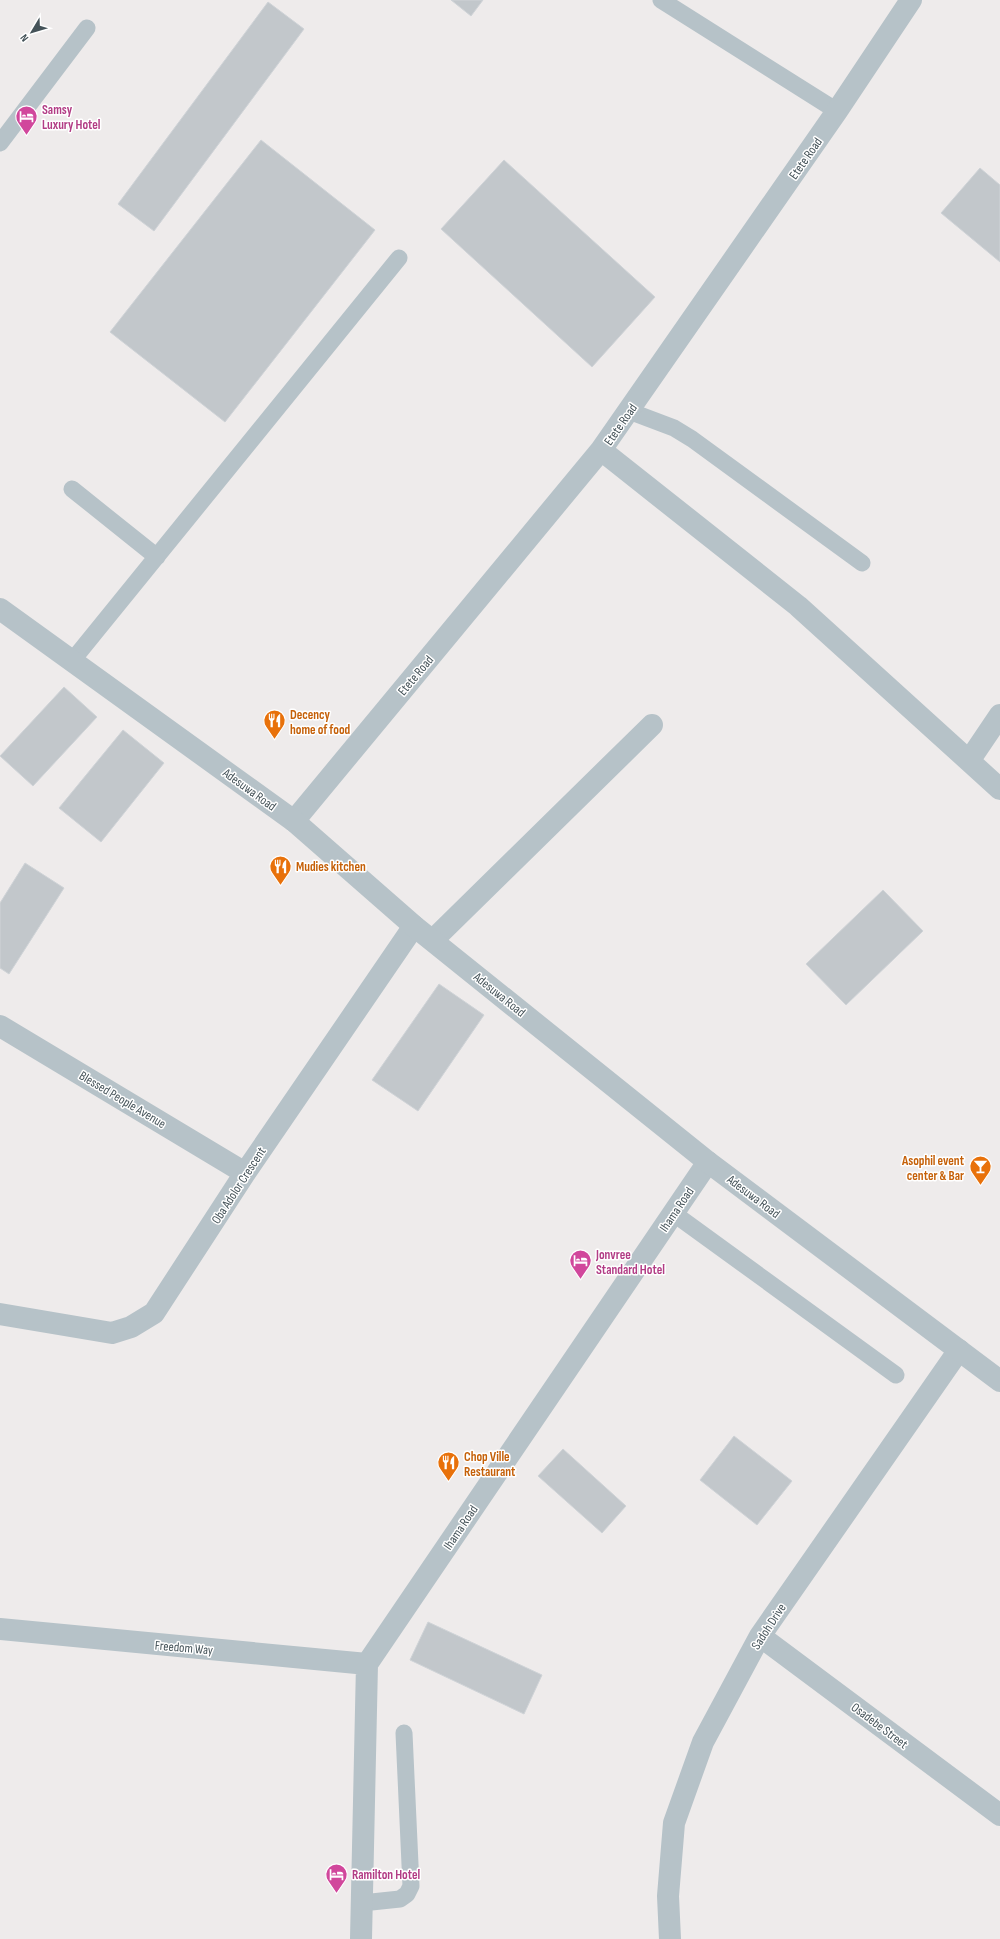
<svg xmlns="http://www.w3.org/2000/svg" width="1000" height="1939" font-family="'Sofia Sans Condensed',sans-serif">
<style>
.building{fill:#c2c7cb;stroke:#cfd3d7}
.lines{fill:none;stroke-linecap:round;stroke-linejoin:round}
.service{stroke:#b6c2c8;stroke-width:17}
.minor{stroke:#b6c2c8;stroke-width:22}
.tertiary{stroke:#b6c2c8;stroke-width:22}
.labels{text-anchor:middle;stroke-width:3;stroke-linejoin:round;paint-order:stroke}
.hotel-label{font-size:13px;font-weight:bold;fill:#b23c85;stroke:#fff;text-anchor:start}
.street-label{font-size:13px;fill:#445258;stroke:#fff}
.food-label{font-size:13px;font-weight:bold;fill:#c56008;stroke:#fff;text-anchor:start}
</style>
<rect width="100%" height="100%" fill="#eeebeb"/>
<path class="building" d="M451 0H483L471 16Z
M268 2 304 29 154 231 118 204Z
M261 140 375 230 225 422 110 332Z
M504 160 655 297 592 367 441 229Z
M980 168 1000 185V262L941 213Z
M64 687 97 717 33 786 0 756Z
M123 730 164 763 101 842 59 808Z
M25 863 64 888 9 974 0 968V903Z
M883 890 923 931 846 1005 806 964Z
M439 984 484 1015 418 1111 372 1080Z
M734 1436 792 1481 757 1525 700 1480Z
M563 1449 626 1506 602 1533 538 1476Z
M428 1622 542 1675 524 1714 410 1660Z"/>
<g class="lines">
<path class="service" d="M661 0 837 111
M0 143 87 28
M629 411 674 428 692 439 862 563
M72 489 157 557
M72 661 399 258
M673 1213 896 1375
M362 1903 400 1899 407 1894 411 1886 404 1733"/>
<path class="minor" d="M601 450 798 606 1000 789
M969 761 1000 715
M294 821 601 450 837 111 911 0
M433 940 652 725
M0 1026 245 1173
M0 1314 112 1333 131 1327 154 1313 245 1173 414 926
M0 1629 367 1664
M760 1636 1000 1815
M361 1939 367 1664 708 1162
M670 1939 668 1896 674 1823 703 1742 760 1636 959 1350"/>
<path class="tertiary" d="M0 609 294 821 414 926 708 1162 1000 1381"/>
</g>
<defs>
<symbol id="hotel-pin" viewBox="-11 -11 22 30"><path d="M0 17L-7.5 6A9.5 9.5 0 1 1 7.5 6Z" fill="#d1479c" stroke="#fff"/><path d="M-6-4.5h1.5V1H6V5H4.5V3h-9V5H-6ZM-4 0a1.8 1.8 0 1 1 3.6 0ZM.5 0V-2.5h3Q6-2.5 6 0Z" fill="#fff"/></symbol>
<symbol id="restaurant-pin" viewBox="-11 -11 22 30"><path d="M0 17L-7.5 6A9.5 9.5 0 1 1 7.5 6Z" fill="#e8710a" stroke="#fff"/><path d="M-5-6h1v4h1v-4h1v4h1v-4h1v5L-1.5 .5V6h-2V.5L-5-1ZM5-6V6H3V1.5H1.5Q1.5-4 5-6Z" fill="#fff"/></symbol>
<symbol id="bar-pin" viewBox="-11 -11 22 30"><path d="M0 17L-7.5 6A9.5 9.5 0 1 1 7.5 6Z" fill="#e8710a" stroke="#fff"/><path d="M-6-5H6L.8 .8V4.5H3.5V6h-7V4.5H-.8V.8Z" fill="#fff"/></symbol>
</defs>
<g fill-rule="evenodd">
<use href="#hotel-pin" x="14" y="104" width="25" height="34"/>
<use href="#restaurant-pin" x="262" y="708" width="25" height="34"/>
<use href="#restaurant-pin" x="268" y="854" width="25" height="34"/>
<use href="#bar-pin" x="968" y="1154" width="25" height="34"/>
<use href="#hotel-pin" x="568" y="1248" width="25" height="34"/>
<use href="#restaurant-pin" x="436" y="1450" width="25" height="34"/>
<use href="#hotel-pin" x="324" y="1862" width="25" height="34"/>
</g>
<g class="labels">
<g class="hotel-label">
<text x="42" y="114">Samsy<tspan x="42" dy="15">Luxury Hotel</tspan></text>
<text x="596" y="1259">Jonvree<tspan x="596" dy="15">Standard Hotel</tspan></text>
<text x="352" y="1879">Ramilton Hotel</text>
</g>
<g class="street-label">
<text transform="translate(805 158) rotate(-55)" y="5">Etete Road</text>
<text transform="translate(620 424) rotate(-55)" y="5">Etete Road</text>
<text transform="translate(415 675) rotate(-50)" y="5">Etete Road</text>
<text transform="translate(250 789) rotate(36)" y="5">Adesuwa Road</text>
<text transform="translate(500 994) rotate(39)" y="5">Adesuwa Road</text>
<text transform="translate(123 1099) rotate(31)" y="5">Blessed People Avenue</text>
<text transform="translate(238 1185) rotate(-57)" y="5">Oba Adolor Crescent</text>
<text transform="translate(754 1196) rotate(37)" y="5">Adesuwa Road</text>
<text transform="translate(676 1209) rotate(-56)" y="5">Ihama Road</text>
<text transform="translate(460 1527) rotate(-56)" y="5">Ihama Road</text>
<text transform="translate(768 1626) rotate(-57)" y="5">Sadoh Drive</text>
<text transform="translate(184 1647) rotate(5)" y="5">Freedom Way</text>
<text transform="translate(880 1725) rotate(37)" y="5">Osadebe Street</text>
</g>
<g class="food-label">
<text x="290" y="719">Decency<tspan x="290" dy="15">home of food</tspan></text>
<text x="296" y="871">Mudies kitchen</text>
<text x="964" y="1165" text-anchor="end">Asophil event<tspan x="964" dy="15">center &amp; Bar</tspan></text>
<text x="464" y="1461">Chop Ville<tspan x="464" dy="15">Restaurant</tspan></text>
</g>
</g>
<g transform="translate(32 32) rotate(232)" stroke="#ffffff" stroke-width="3" paint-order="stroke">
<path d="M0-3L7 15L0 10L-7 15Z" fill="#445258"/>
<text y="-6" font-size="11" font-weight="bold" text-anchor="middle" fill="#445258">N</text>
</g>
</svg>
